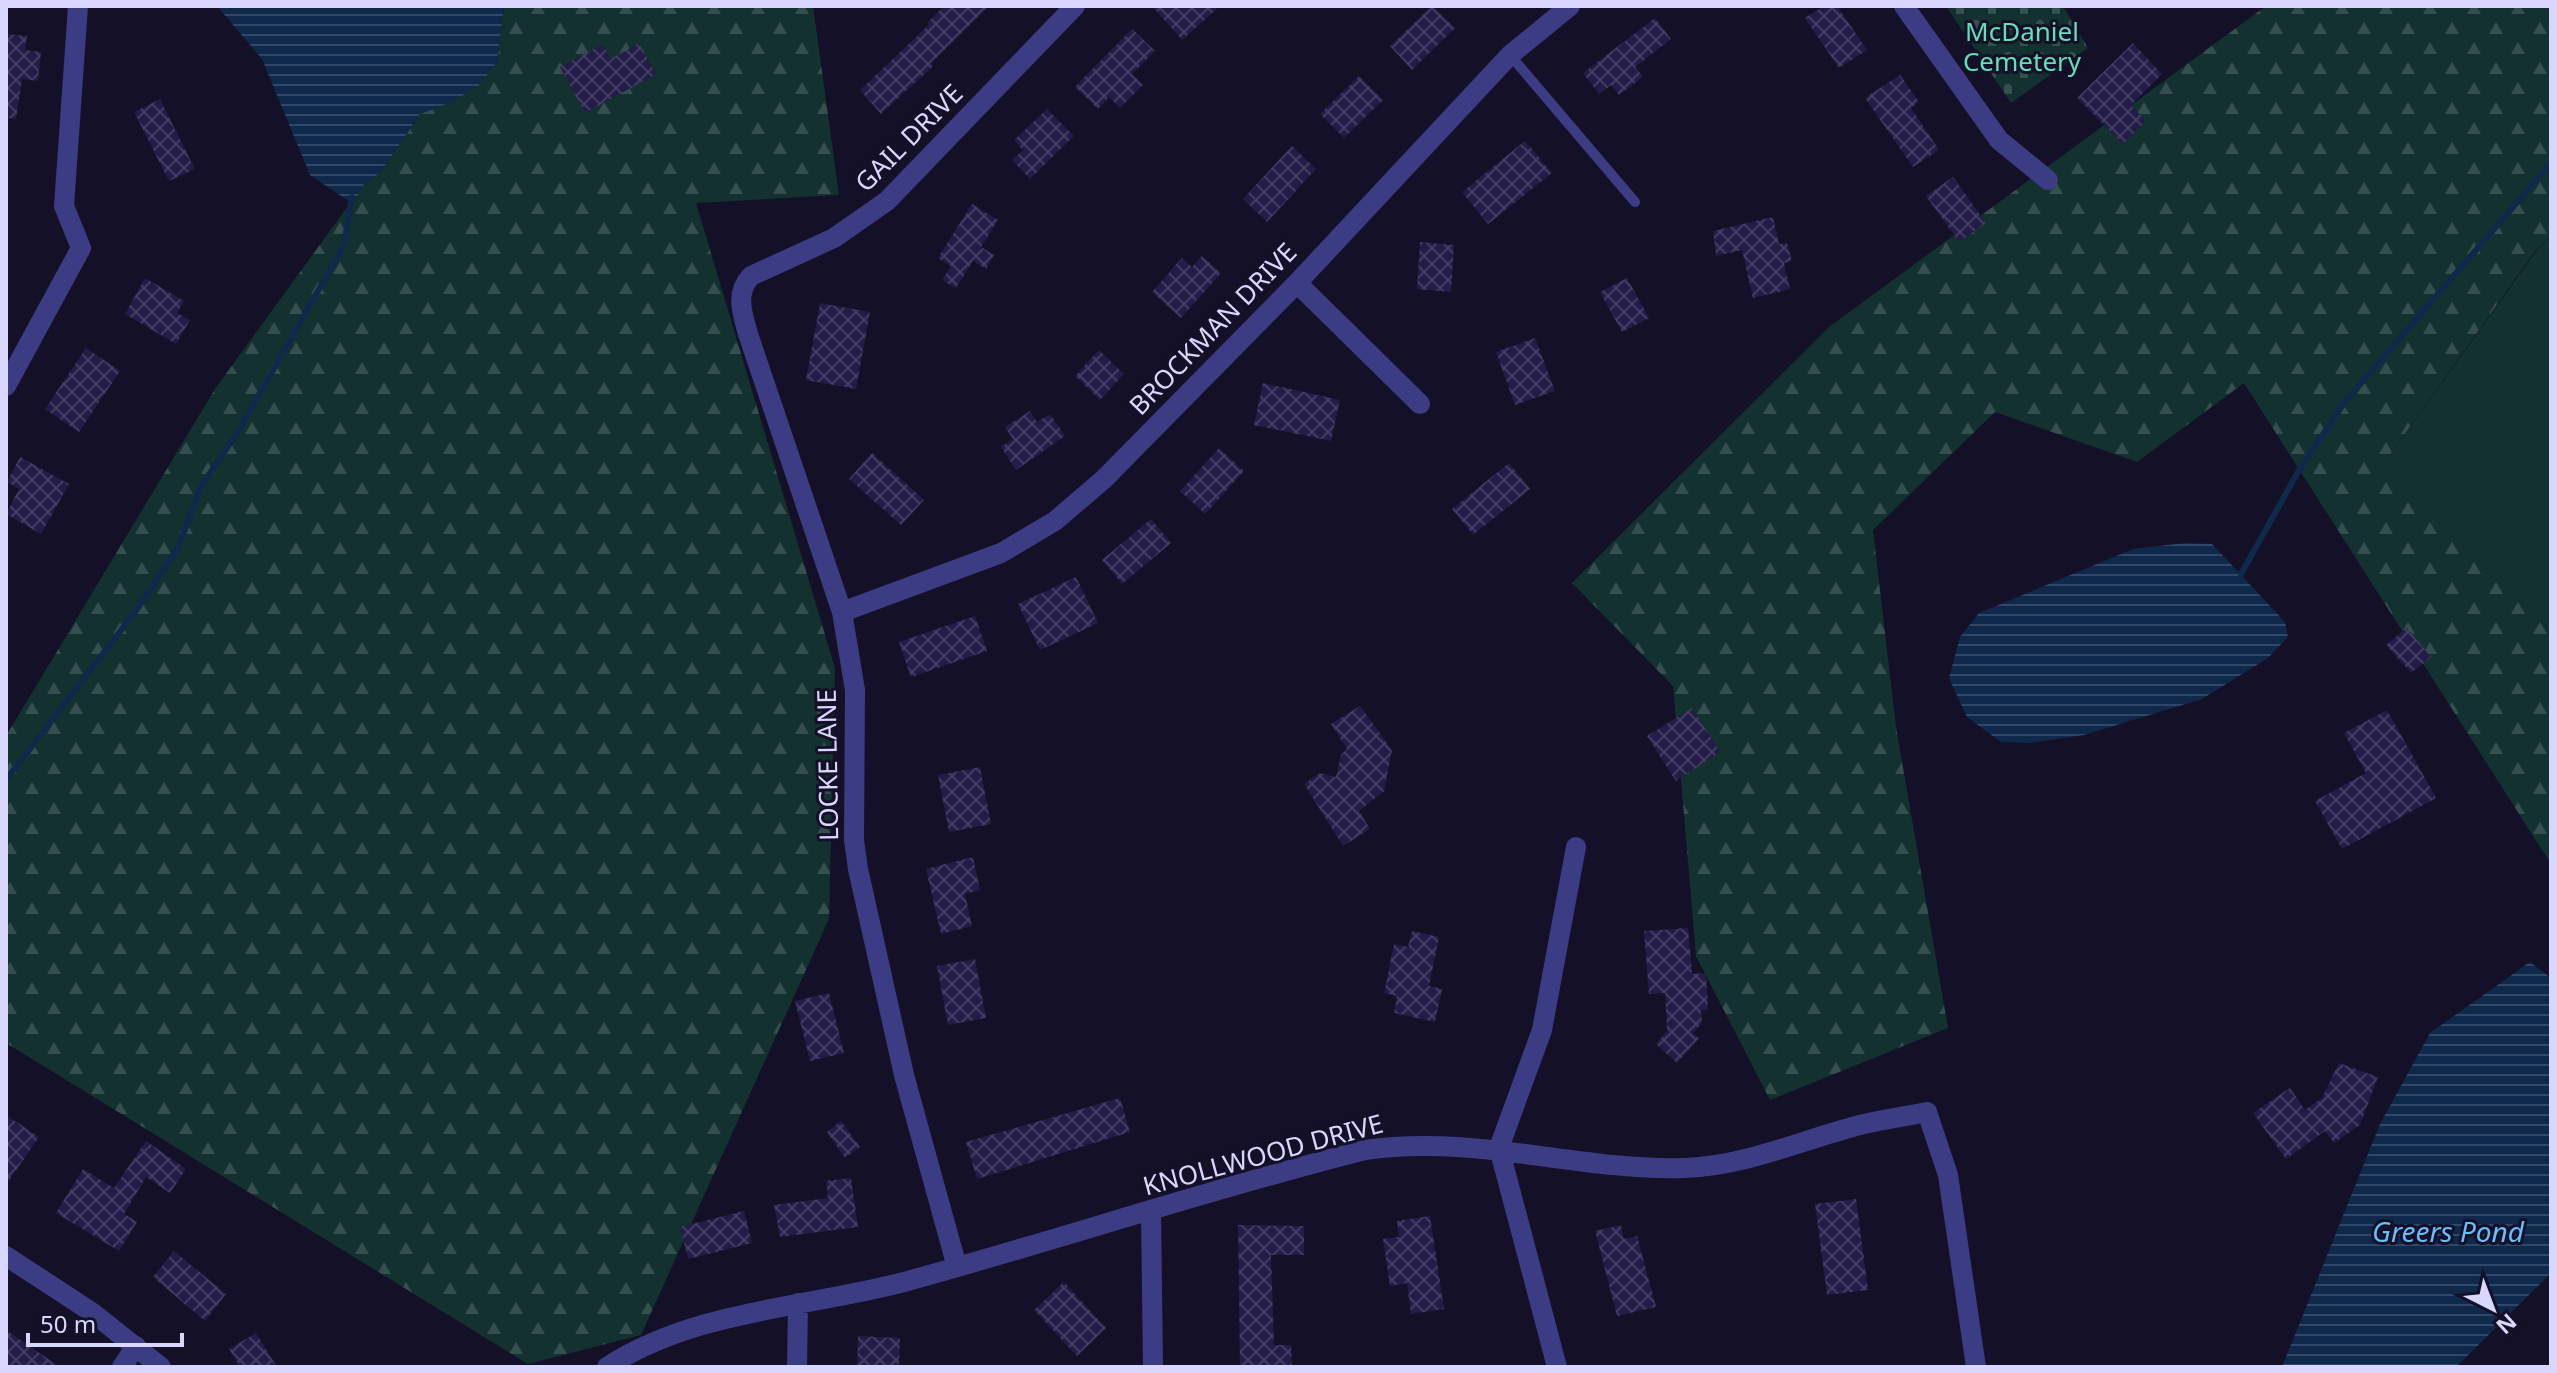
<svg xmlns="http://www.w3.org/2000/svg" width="2557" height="1373" font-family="'Noto Sans',sans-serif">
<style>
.green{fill:#13312f}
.forest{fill:url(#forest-firs)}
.cemetery{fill:url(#cemetery-stones)}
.water{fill:url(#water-rules)}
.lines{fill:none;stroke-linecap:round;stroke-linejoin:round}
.stream{stroke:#0f294c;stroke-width:6}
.building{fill:url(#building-cross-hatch)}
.lane{stroke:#3c3c85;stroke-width:10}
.street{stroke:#3c3c85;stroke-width:20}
.labels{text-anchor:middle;stroke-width:6;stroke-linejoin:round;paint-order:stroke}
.park-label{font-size:26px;fill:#63deba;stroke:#131027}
.street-label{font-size:26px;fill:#dad7fe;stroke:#131027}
.water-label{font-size:28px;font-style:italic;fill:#67befc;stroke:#131027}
</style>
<defs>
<pattern id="forest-firs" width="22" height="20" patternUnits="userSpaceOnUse" patternTransform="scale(2)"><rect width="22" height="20" fill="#13312f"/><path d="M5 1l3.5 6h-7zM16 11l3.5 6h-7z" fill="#354e4e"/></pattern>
<pattern id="cemetery-stones" width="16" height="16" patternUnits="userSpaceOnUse" patternTransform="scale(2)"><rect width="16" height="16" fill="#13312f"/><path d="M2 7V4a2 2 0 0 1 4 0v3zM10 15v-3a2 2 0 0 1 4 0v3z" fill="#354e4e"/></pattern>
<pattern id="water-rules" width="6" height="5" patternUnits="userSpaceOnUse" patternTransform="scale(2)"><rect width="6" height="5" fill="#0f294c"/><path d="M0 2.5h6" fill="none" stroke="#314767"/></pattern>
<pattern id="building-cross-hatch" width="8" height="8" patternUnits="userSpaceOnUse" patternTransform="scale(2)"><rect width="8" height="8" fill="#231c48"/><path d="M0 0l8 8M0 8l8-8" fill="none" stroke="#423c63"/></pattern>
</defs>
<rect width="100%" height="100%" fill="#131027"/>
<path class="green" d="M2551 237V632L2382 466 2537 250Z"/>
<path class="forest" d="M504 6H813L839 195 696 203 835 668 829 919 641 1335 528 1364 6 1043V736L215 389 364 184 381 172 420 114 454 101 497 63Z
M2266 6H2551V237L2536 250 2382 466 2551 632V864L2244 383 2137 462 1995 412 1873 530 1896 727 1948 1028 1770 1100 1696 956 1673 686 1572 583 1829 327Z"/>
<path class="cemetery" d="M1946 6H2063L2088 48 2011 103Z"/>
<path class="water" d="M217 6H504L497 62 479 85 454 101 420 114 381 172 364 184 353 204 310 175 262 59Z
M2185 543 2212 544 2285 622 2288 637 2268 658 2202 699 2084 735 2030 743 2001 742 1967 717 1949 678 1960 637 1979 613 2133 549Z
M2530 962 2551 978V1273L2456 1367H2282L2380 1124 2430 1033Z"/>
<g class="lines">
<path class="stream" d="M2241 574 2298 472 2344 403 2551 163
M6 780 135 612 178 548 200 488 239 430 344 245 352 197"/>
</g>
<path class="building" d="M944 6H989L931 63 933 66 881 114 860 90 929 25 927 23Z
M1152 6H1220L1182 40Z
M1432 6 1455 28 1412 70 1390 46Z
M1824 6H1837L1867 50 1839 68 1805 18Z
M1655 18 1671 39 1635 67 1643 77 1619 95 1611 85 1599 94 1583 73Z
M1132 29 1155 51 1132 74 1143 85 1120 108 1109 97 1098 109 1075 87Z
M6 34 27 36 25 50 41 52 38 81 22 79 16 119 6 118Z
M639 43 656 74 585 113 560 67 603 44 611 59Z
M2133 43 2162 74 2131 105 2146 121 2123 144 2077 98Z
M1900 75 1919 102 1911 108 1939 150 1913 167 1865 98Z
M1359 76 1383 100 1344 138 1320 114Z
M160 99 195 169 169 181 134 112Z
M1047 109 1074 136 1030 179 1012 160 1023 150 1014 140Z
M1525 141 1552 173 1488 224 1462 192Z
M1292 146 1316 169 1267 222 1243 199Z
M1953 177 1986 223 1959 242 1926 196Z
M972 204 998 220 981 247 994 255 986 269 973 261 956 288 942 280 951 266 938 258Z
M1773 217 1779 244 1787 243 1792 261 1784 263 1790 289 1753 298 1742 250 1716 256 1713 231Z
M1420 242 1454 245 1451 292 1417 289Z
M1202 256 1221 273 1181 318 1152 292 1182 258 1192 267Z
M145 278 184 301 177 313 190 320 176 344 125 314Z
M1627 278 1649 318 1622 332 1600 292Z
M820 303 870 312 856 389 806 380Z
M1535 338 1555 391 1515 405 1496 352Z
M86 348 120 371 79 432 45 409Z
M1099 350 1124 374 1100 400 1075 376Z
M1263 383 1340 400 1331 441 1254 425Z
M1030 411 1037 422 1050 414 1065 436 1016 470 1001 447 1013 439 1005 427Z
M1219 448 1244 471 1205 514 1180 491Z
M872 453 924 500 901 525 849 479Z
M20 457 69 484 41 534 6 514 19 489 7 482Z
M1509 463 1530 489 1473 535 1452 509Z
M1151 519 1171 543 1122 584 1102 560Z
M1076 577 1098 623 1040 650 1018 604Z
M975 616 987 651 911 677 899 642Z
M2407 628 2431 657 2411 673 2386 645Z
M1360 706 1392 750 1384 791 1359 811 1370 829 1343 846 1304 784 1320 773 1336 777 1341 755 1347 749 1331 724Z
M1692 708 1720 752 1676 781 1647 736Z
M2387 710 2436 798 2342 849 2315 801 2366 773 2344 733Z
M980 767 991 824 949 832 938 775Z
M973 857 980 890 965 894 972 926 941 934 926 869Z
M1688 928 1692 974 1706 973 1708 1010H1701L1702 1023 1693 1033 1699 1038 1677 1063 1656 1044 1667 1031 1665 993 1649 994 1644 931Z
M1412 931 1439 937 1429 986 1442 989 1435 1022 1394 1013 1397 996 1384 993 1394 944 1408 947Z
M975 959 986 1018 948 1025 937 966Z
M829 993 844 1053 810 1061 795 1001Z
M2339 1063 2378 1077 2360 1125 2334 1143 2325 1131 2286 1159 2253 1113 2290 1088 2305 1110 2322 1098Z
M1120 1098 1130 1132 977 1179 966 1142Z
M6 1115 39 1137 6 1185Z
M841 1121 860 1147 845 1158 827 1132Z
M146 1141 186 1169 170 1193 146 1177 124 1214 137 1222 119 1251 56 1213 83 1169 114 1188Z
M851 1178 858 1227 780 1237 774 1205 828 1198 826 1181Z
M1856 1199 1868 1290 1827 1295 1815 1204Z
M744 1211 752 1243 688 1259 680 1227Z
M1430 1216 1444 1309 1411 1314 1407 1283 1390 1286 1383 1239 1399 1237 1397 1221Z
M1238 1225 1304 1226V1255H1271L1274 1345H1291L1292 1367H1240Z
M1621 1225 1624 1239 1637 1236 1656 1307 1617 1316 1595 1231Z
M174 1251 226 1294 205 1321 153 1277Z
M1064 1282 1106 1328 1077 1356 1034 1310Z
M6 1330 60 1367H6Z
M256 1333 277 1367H240L229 1349Z
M858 1336 900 1338 899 1367H857Z"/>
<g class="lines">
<path class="lane" d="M1510 55 1635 202"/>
<path class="street" d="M1904 6 1999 140 2048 180
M1297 283 1420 404
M6 386 81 248 64 206 78 6
M842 612 1001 553 1055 521 1104 479 1297 283 1510 55 1570 6
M1151 1212 1153 1367
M6 1256 93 1313 161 1367
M957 1267 904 1075 858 869 854 840 855 690 842 612 748 334C742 312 735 293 751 276L834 238 887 201 1075 6
M122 1367 136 1346
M607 1367C695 1310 805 1308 904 1282 1058 1240 1210 1189 1365 1150 1477 1134 1575 1171 1685 1168 1744 1166 1800 1141 1856 1126 1879 1120 1903 1117 1927 1112L1948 1175 1976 1367
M797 1367 798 1303
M1557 1367 1499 1148 1542 1030 1576 847"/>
</g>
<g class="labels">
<g class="park-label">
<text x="2022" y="41">McDaniel<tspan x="2022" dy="30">Cemetery</tspan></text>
</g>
<g class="street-label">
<text transform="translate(909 138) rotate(-45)" y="9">GAIL DRIVE</text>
<text transform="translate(1213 329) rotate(-46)" y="9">BROCKMAN DRIVE</text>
<text transform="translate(828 765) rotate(-91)" y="9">LOCKE LANE</text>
<text transform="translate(1263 1155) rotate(-15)" y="9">KNOLLWOOD DRIVE</text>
</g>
<g class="water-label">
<text x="2448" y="1242">Greers Pond</text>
</g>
</g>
<rect width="2557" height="1373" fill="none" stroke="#dad7fe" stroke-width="16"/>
<g transform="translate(2493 1309) rotate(138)" stroke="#131027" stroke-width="6" paint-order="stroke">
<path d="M0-6L14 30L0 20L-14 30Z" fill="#dad7fe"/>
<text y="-12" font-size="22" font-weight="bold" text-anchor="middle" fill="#dad7fe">N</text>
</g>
<path d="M28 1333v12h154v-12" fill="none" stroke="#dad7fe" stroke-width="4"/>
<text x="40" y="1333" font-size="24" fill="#dad7fe" stroke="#131027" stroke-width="6" paint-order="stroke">50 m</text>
</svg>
